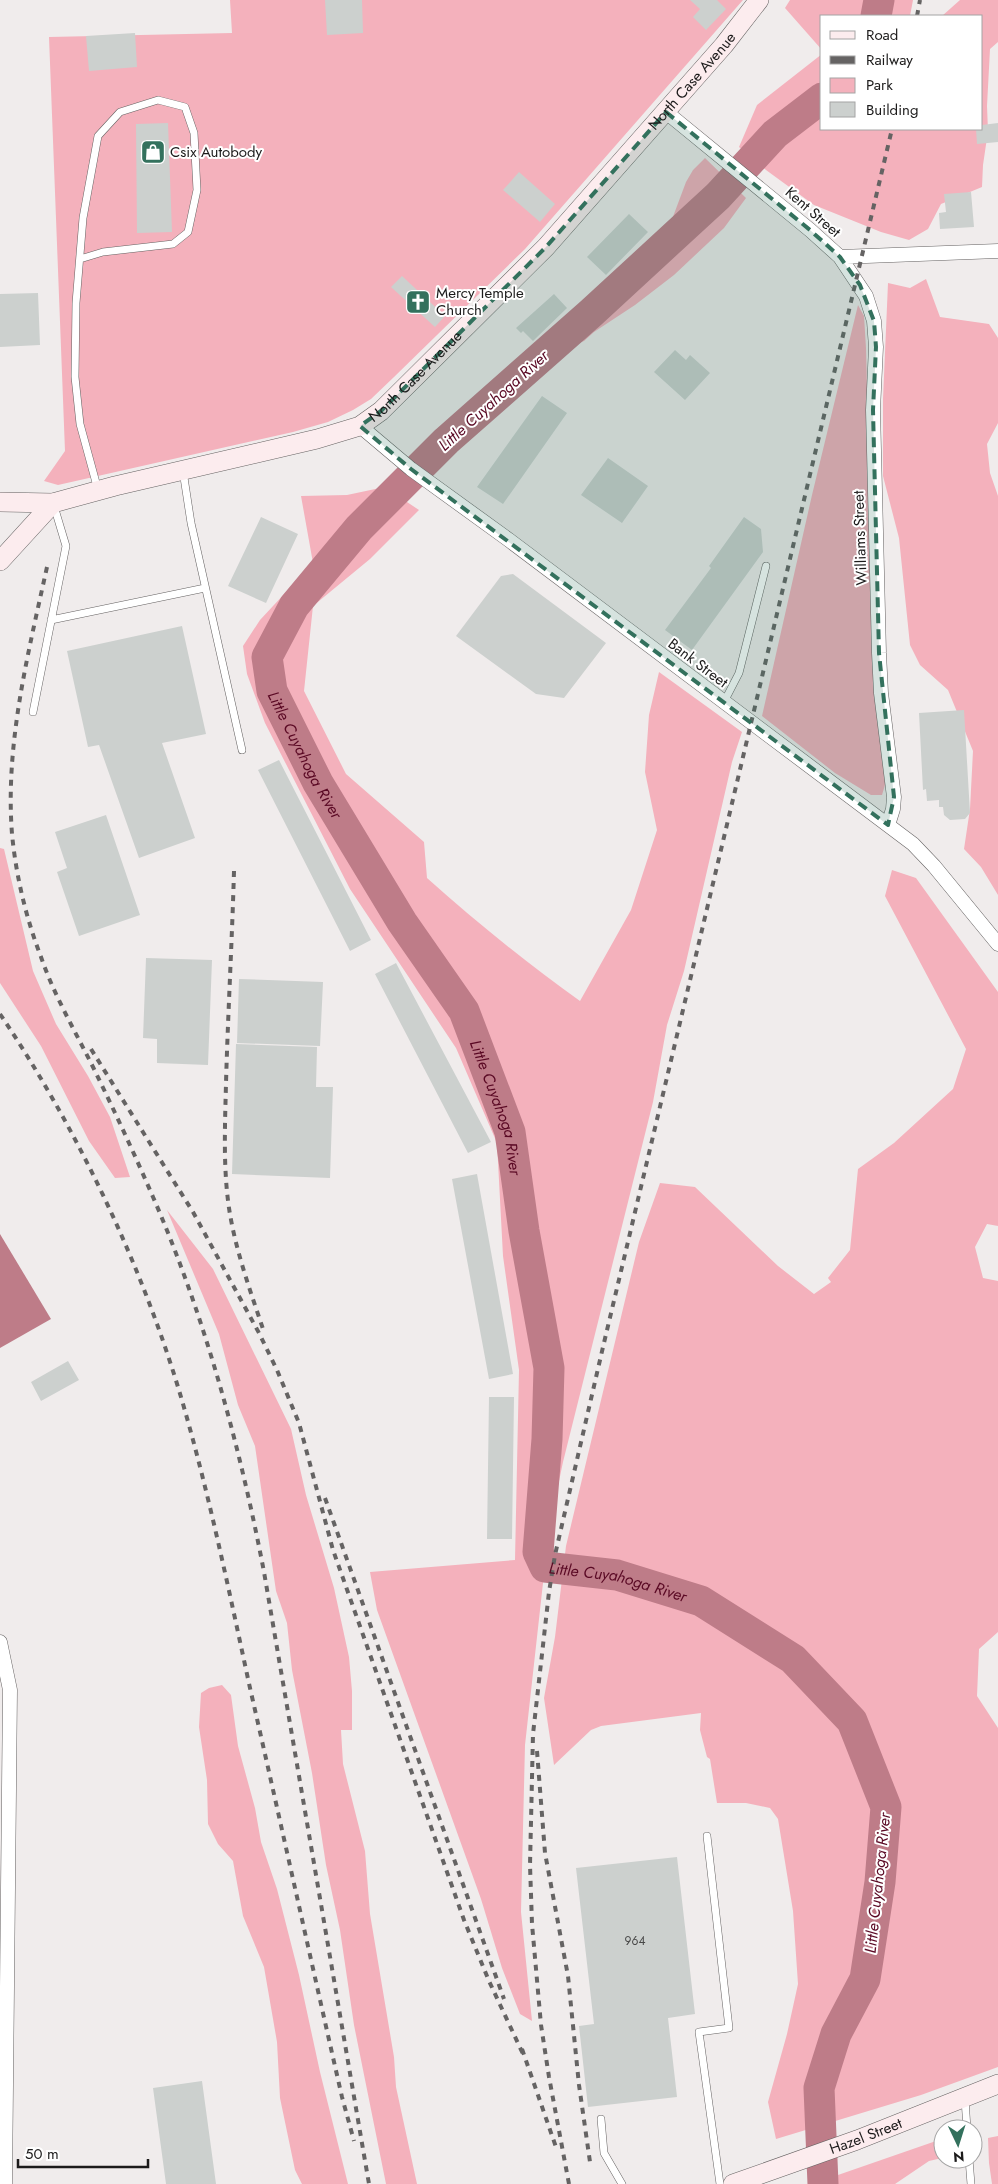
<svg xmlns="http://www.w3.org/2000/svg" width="998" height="2184" font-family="Jost,sans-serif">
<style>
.green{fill:#f4b1bc}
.water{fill:#be7c88}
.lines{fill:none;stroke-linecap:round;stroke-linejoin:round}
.river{stroke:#be7c88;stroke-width:31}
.building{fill:#ccd0ce}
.lane-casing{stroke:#656262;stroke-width:8}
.street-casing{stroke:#656262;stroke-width:15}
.secondary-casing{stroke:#656262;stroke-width:20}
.lane{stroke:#fff;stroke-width:7}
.street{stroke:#fff;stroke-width:14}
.secondary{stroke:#fcecee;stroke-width:19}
.rail{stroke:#656363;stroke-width:4;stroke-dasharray:6 6;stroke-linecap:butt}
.marked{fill:#33715d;fill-opacity:0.2;stroke:#33715d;stroke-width:4;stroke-dasharray:10 6;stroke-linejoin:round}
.labels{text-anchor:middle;stroke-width:4;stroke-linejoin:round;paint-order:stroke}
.number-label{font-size:12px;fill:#484848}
.street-label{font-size:15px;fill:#1c1b1b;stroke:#fff}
.poi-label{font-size:15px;fill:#1c1b1b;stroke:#fff;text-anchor:start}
.water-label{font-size:16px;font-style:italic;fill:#5a0924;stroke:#fff}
</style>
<rect width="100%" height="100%" fill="#f0ecec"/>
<path class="green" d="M230 0H743L525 249 394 377 371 399 353 410 328 422 293 432 58 485 44 481 65 451 49 37 232 33Z
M790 0H913L910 16H822V50L785 8Z
M960 0H998V42L990 49 987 106 988 131 983 165 982 187 941 204 928 229 909 240 881 232 814 205 766 170 739 147 757 105 822 54V129H982V16H942Z
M705 158 746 198 724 228 674 275 635 305 594 332 584 341 567 348 556 347 555 338 592 305 671 222 686 182 693 170Z
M926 279 940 317 989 324 998 338V423L987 444 990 473 998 496V895L981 867 964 849 970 809 973 751 948 690 920 665 910 645 899 538 883 476V399L888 283 910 288Z
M858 305 864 316 866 348 873 617 885 762V785L882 795H871L835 773 762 716 812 495Z
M380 488 398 496 419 510 370 559 313 606 304 691 346 774 424 842 427 878C476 922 527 963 580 1001L631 910 657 830 645 772 649 715 659 672 742 732 732 762 684 971 667 1025 653 1102 563 1462 549 1529 525 1745 521 1912 532 2021 520 2014 502 1968 481 1899 377 1610 370 1572 515 1560 519 1370 503 1256 497 1143 456 1048 350 889 265 723 247 674 243 646 260 620 313 563 301 496 347 495Z
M0 848 4 849 33 971 56 1024 88 1076 110 1117 130 1177 115 1178 89 1141 41 1046 0 983Z
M892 870 916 878 998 992V1226L987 1224 975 1247 983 1278 998 1281V1632L979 1649 977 1696 998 1728V2067L921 2095 776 2139 768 2102 787 2034 798 1984 793 1911 778 1819 770 1808 746 1803H717L710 1759 707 1757 700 1730 701 1713 601 1726 591 1730 554 1765 544 1698 555 1637 566 1546 639 1242 660 1183 695 1187 778 1266 814 1294 831 1282 828 1278 850 1250 858 1169 894 1143 953 1089 966 1049 885 896Z
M167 1210 213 1269 291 1429 306 1495 334 1588 349 1657 352 1691V1730H341L343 1764 365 1851 370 1914 394 2057 396 2087 417 2184H386L354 2025 340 1930 326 1865 312 1773 292 1670 287 1623 276 1591 255 1446 238 1405 219 1334Z
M222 1685 231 1695 238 1746 255 1808 261 1842 277 1889 299 1975 320 2072 348 2184H302L295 2170 280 2098 277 2042 264 1967 243 1916 233 1861 218 1844 208 1824 207 1780 199 1727 201 1693 209 1688Z
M998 2136V2184H992L989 2163 988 2138Z
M936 2141 942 2158 929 2161 895 2184H812Z"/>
<path class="water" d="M0 1234 51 1319 0 1348Z"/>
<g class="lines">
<g class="river">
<path d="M876 16 879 0"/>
<path id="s1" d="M822 98 775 134 718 196 591 313 446 441 359 528 294 606 267 657 272 691 318 783 402 922 464 1011 510 1132 524 1231 549 1368 547 1439 538 1552 545 1567 617 1575 701 1601 793 1659 852 1721 886 1807 880 1882 865 1979 836 2034 819 2088 823 2184"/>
</g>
</g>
<path class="building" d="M325 0H362L363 33 327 35Z
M690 0H717L726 9 706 30 693 17 700 9Z
M135 33 137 67 89 71 86 36Z
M168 123 172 232 137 233 136 124Z
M998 123V142L977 144 976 129H982V125Z
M519 172 555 204 540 222 503 190Z
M971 192 974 227 940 229 939 213 946 212 944 194Z
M629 214 648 232 606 275 587 257Z
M402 276 445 316 435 327 391 287Z
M38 293 40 345 0 347V294Z
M554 294 567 308 533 341 523 331 521 333 516 328Z
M675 350 686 360 690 355 710 373 685 400 654 372Z
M542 396 567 413 503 504 477 487Z
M608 458 648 486 622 523 581 495Z
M261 517 298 534 266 603 228 586Z
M744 517 761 529 763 552 692 650 665 630 711 568 709 566Z
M513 574 606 643 564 698 536 694 456 636 501 576Z
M182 626 206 734 162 743 195 838 139 858 99 745 88 747 67 651Z
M964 710 970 813 965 819 950 820 944 815 943 807H939V800L927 801 926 789 923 790 919 713Z
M279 760 371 940 350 951 258 770Z
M106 815 140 915 79 936 57 872 67 868 55 832Z
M146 958 212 960 208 1065 157 1063V1039L143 1038Z
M396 963 491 1142 468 1153 375 974Z
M239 979 323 982 320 1046 237 1043Z
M236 1044 317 1047 316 1087H333L330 1178 232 1174Z
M477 1174 513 1374 489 1379 452 1179Z
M68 1361 79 1380 41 1401 31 1382Z
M489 1397H514L512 1539H487Z
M677 1857 695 2014 668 2018 677 2097 588 2107 579 2026 594 2024 576 1868Z
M202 2081 216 2184H166L153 2088Z"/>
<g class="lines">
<defs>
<path id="lane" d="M80 259 103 252 173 244 188 232 197 190 194 133 185 107 158 100 120 112 98 136 83 218 76 303 75 377 80 424 98 490
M183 471 191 523 242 750
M51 620 205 588
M724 702 739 673 766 566
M33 712 66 546 54 506
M707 1836 729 2028 699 2032 720 2184
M965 2099 967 2129
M601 2119 604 2153 622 2184
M969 2159 971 2184"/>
<path id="street" d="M666 112 810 230 840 257 998 251
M840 257 866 296 874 321 876 347 873 410 879 653 881 693 894 797 893 809 888 825
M360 426 411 469 509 540 913 844 934 866 998 944
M0 1642 10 1690 5 2184"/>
<g id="secondary">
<path id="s2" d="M0 502 53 503 115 486 317 439 360 426 381 411 546 247 724 45 759 0"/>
<path d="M0 561 53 503"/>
<path id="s3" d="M733 2184 857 2140 998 2084"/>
</g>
</defs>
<use href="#lane" class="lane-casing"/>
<use href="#street" class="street-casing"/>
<use href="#secondary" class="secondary-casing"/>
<use href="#lane" class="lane"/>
<use href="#street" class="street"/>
<use href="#secondary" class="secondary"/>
<path class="rail" d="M917 16 920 0
M47 567C28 654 5 744 12 834 16 876 26 918 41 957 54 995 75 1031 93 1067 114 1110 134 1153 153 1197 204 1314 240 1446 264 1572L369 2184
M234 871C232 942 228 1012 226 1083 225 1125 223 1167 229 1208 235 1249 251 1293 264 1332
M0 1014C77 1128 142 1265 181 1397 209 1493 229 1591 250 1688 281 1824 311 1961 342 2097L354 2141
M91 1049 193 1212 259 1333 277 1370 299 1423 333 1550 464 1920 489 1981 523 2054
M325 1498 504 1999
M537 1751 545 1853 568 1976 579 2085 590 2162
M522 2049 557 2150
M569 2184 549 2077 541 2025 532 1924 530 1865 533 1734 549 1592 555 1555 603 1347 892 129"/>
</g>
<path class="marked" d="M666 112 810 230 840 257 860 285 874 321 876 347 873 410 879 653 894 797 888 825 411 469 360 426 381 411 546 247Z"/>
<defs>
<symbol id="shop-square" viewBox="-11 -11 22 22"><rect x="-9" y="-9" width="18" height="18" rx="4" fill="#33715d" stroke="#fff"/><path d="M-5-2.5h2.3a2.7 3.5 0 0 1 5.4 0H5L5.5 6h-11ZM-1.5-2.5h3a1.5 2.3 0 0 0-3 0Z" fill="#fff"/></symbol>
<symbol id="church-square" viewBox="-11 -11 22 22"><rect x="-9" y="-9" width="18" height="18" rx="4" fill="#33715d" stroke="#fff"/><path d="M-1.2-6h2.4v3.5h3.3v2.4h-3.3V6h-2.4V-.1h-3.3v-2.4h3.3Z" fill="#fff"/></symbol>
</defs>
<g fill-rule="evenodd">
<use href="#shop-square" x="139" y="138" width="28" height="28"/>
<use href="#church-square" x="404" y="288" width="28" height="28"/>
</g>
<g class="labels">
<g class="number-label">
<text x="635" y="1945">964</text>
</g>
<g class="street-label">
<text dy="5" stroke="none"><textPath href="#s2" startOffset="849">North Case Avenue</textPath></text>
<text transform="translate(813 212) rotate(41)" y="5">Kent Street</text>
<text dy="5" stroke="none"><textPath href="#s2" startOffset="444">North Case Avenue</textPath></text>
<text transform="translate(860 538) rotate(-92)" y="5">Williams Street</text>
<text transform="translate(698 663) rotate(37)" y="5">Bank Street</text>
<text dy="5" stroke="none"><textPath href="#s3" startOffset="141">Hazel Street</textPath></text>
</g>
<g class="poi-label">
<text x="170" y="157">Csix Autobody</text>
<text x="436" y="298">Mercy Temple<tspan x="436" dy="17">Church</tspan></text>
</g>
<g class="water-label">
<text transform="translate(493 400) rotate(-42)" y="6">Little Cuyahoga River</text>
<text dy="6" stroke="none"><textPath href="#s1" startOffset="898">Little Cuyahoga River</textPath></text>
<text dy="6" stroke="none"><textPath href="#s1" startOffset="1302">Little Cuyahoga River</textPath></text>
<text dy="6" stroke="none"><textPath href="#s1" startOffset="1844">Little Cuyahoga River</textPath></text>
<text transform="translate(877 1883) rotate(-84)" y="6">Little Cuyahoga River</text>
</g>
</g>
<rect x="820" y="15" width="162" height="115" fill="#ffffff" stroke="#a4a4a4"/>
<rect x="830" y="31" width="25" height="8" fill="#fcecee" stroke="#a4a4a4"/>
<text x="866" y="40" font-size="15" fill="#1c1b1b">Road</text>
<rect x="830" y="56" width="25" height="8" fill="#656363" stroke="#a4a4a4"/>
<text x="866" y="65" font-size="15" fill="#1c1b1b">Railway</text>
<rect x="830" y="78" width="25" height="15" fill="#f4b1bc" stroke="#a4a4a4"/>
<text x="866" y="90" font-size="15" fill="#1c1b1b">Park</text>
<rect x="830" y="102" width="25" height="15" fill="#ccd0ce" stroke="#a4a4a4"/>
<text x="866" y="115" font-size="15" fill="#1c1b1b">Building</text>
<g transform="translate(958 2144) rotate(176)"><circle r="24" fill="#ffffff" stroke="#a4a4a4"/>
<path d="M0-4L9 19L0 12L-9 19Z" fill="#33715d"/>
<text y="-8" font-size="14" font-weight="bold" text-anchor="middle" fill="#1c1b1b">N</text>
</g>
<path d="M18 2159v8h130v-8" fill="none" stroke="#1c1b1b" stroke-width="2.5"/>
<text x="25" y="2159" font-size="15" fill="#1c1b1b" stroke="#ffffff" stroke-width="4" paint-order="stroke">50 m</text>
</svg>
